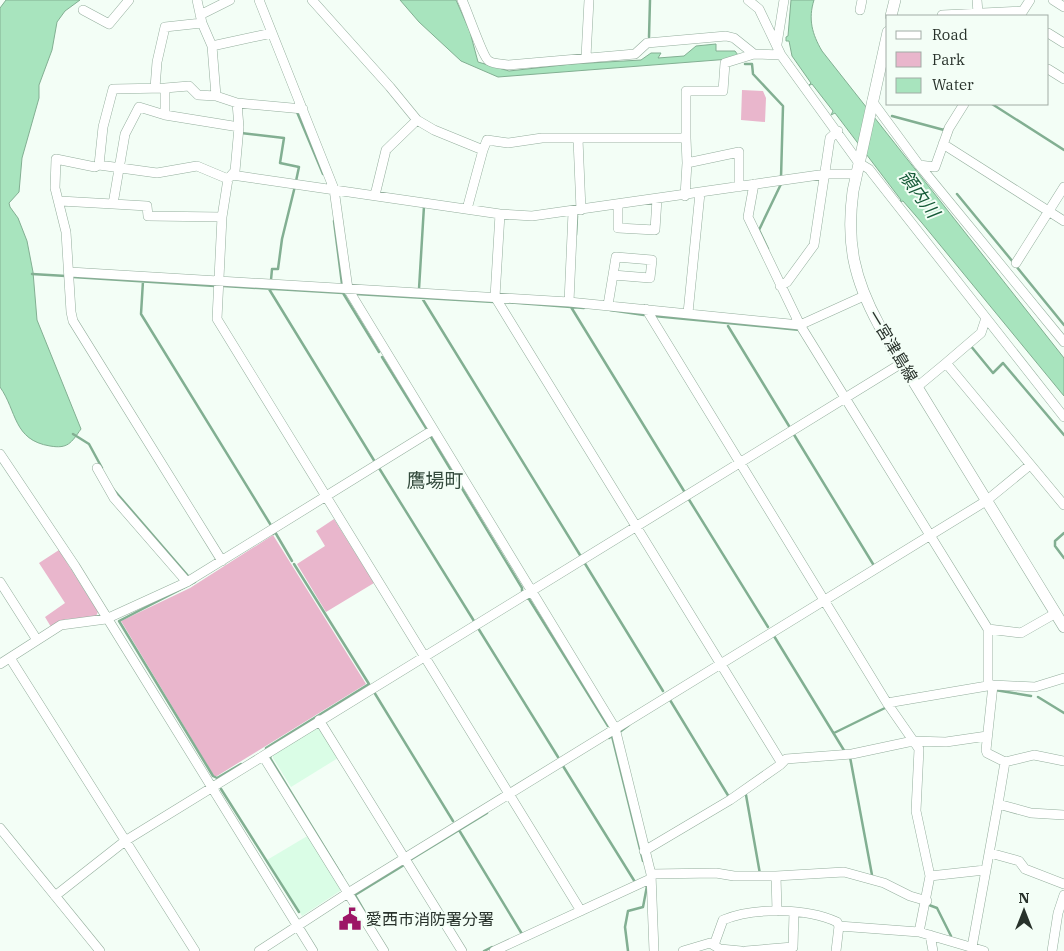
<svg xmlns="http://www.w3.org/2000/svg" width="1064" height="951" font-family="'IBM Plex Serif','Noto Sans JP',serif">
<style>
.built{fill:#dafde6}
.green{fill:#e9b6cc}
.water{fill:#a8e4be;stroke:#82af92}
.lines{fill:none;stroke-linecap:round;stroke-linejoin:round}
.stream{stroke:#82af92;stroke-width:2.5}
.minor-casing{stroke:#94ae9d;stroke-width:10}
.major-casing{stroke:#94ae9d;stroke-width:12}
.minor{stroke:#fff;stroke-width:9}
.major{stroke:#fff;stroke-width:11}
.labels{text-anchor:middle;stroke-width:4;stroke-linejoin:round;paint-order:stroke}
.street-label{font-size:16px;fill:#28322b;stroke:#f3fef6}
.poi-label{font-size:16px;fill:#28322b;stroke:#f3fef6;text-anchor:start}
.water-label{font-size:18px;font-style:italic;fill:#155a37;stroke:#f3fef6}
.quarter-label{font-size:19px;fill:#334a3c;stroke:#f3fef6}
</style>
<rect width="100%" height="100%" fill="#f3fef6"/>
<path class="built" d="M314 728 319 729 338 758 291 787 273 758V753Z
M309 835 340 886V891L302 916 267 860Z"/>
<path class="green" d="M742 90 763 91 766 98 765 122 741 120Z
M334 519 374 583 326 612 297 564 325 546 316 531Z
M273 535 366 684 217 776H214L121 621 190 588Z
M59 550 98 612 95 618 66 619 51 627 45 617 65 603 39 563Z"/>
<path class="water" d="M6 0H80L65 11 57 22 52 50 39 85V98L22 158 19 192 9 203 10 207 18 218 27 241 33 272 37 320 81 429C71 443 68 449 50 446 13 440 17 411 0 387V8Z
M400 0H456L470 32 478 62 509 71 572 64 641 60 651 53H661L658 58 684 56 696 46 716 44V51H735L738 55 730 59 498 77 461 61 419 22Z
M791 0H814C808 19 812 34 822 51L1064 358V396L922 223 903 201 899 202 901 200 835 113 831 115 833 111 812 84 808 86 811 83 792 56 789 41H786V37L788 36Z"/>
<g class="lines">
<path class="stream" d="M649 37 650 0
M745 64H752L753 74 783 106 781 178
M992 104 1064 150
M297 112 323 174
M892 116 944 130V129
M241 133 284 138 280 163 299 167 296 181
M957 194 1013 262
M334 221 342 284
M576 235 577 216
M768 249 759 230 781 184
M1016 266 1064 325
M32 274 66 276
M73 277 215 286
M271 280 272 269H278L282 239 295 186
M143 281 141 314 272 527
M224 286 343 293 379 352
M269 289 375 462
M419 289 424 206
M356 294 494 302
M422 298 580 555
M503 302 584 308
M571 307 684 491
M610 310 644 315
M654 316 800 330
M728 326 789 426
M970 345 993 373 1003 363 1064 435
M382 357 426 428
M793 433 873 564
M73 434 89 444 102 468
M431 437 522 588V591
M379 468 474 621
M113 489 189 577
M688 498 768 627
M1064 533 1055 541V546L1064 558
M273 534 275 532 292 561
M584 562 663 691
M195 582 119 621 213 776 217 778 241 764
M526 598 529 599 608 726
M478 628 558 757
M774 636 845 752
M995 690 1031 696
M374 692 453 821
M1038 697 1064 713
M670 700 729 797
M621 731 629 725
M834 733 887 707
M609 738 612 736 643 861
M266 748 369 684 294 564
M271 755 270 758 342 876
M850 757 872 875
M563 766 635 882
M221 789 299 912
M746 795 760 874
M459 830 522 934
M410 860 487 813
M929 905 937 908 951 936
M370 921 355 895 404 865
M484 951 492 947
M628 951 625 927 628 911 643 907 647 886"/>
<defs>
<path id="minor" d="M197 0 202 23 212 46 216 96 237 103 239 127 235 171 228 179 222 217
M259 0 334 189 348 289 615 728 651 874 654 951
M312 0 390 87 417 120 434 130 483 150 487 140 508 143 542 138H686L687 163 685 196
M462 0C467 10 483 58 489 61 493 64 503 64 508 65L635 54 647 43 726 36 734 38 754 54 781 55
M748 0 759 9 781 55 859 163 869 169 1064 417
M977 0 978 13
M1053 0 1064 7
M83 10 109 24 129 0
M860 10 862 0
M1021 14 1030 0
M200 15 230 0
M942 15 1023 11
M1048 33 1064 43
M777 44 784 0
M212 46 272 33
M586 57 589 0
M1048 69 1064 79
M155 88 157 62 165 27 202 23
M216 96 198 95 189 86 165 88V115L239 127
M872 101 919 165 1064 342
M237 103 303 109
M686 138V91H723L725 63 754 54
M578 139 581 210
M943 144 1064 221
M687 163 739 152V187
M99 165 103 127 113 89 165 88
M919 165 935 167 949 128 964 104
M232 175 500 214 532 216 826 174H856
M754 184 748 217 800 325 988 629V686
M375 195 386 150 417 120
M60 201 113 204 125 134 139 107 165 115
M113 204 147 206 148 216 222 217 217 319 581 911
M618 205V228L655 230 657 199
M467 209 483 150
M500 214 495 297 781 762
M1016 263 1064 187
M70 272 569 302 800 325 864 296
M780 286 787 282 814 245 830 138 838 131
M569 302 573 212
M608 305 616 257 652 260 650 278 613 275
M646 309 887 703 919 749 916 811 930 876 919 932
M688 313 700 193
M946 363 981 333 986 318
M917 387 946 363 1064 505
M0 454 75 566 313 951
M97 468 114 498 187 582
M222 561 73 321 71 312 66 232 55 188 56 159 95 167 99 165 157 173 197 166 228 179
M0 582 37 640
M988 629 1021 633 1056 613
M10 658 195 951
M0 664 61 625 106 619 187 582 433 430
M993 685 986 750 987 753 1005 762 998 804 1031 813 1064 815
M887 703 993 685 1035 687 1064 678
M319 720 462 951
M263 756 384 951
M1005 762 1034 755 1064 761
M0 828 100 951
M644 851 730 800 780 765 786 759 852 754 913 741 946 742 987 736
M990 853 1019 861 1025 869 1064 884
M651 874 716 873 734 876H776L844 872 884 883 910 896 927 901
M776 876 777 911
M930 876 985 870
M55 896 125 841 902 363
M930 935 933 951
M714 945 723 920C754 907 807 908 837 922L839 926
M972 947 998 804
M259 951 348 893 986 501 1030 465
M494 951 650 879
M683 951 710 943 720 949 741 951
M746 951 793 947 794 912
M836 951 839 926 919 932 984 951
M1052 951 1058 913 1064 895"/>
<path id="major" d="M891 16 895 0
M888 32 853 191C846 243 854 279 879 325L1064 627"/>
</defs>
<use href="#minor" class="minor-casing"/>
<use href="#major" class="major-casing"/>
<use href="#minor" class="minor"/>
<use href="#major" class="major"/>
</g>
<defs>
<symbol id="civic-bare" viewBox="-9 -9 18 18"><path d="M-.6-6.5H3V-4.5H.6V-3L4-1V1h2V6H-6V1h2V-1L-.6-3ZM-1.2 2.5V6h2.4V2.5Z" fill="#9c1566" stroke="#f3fef6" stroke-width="2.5" paint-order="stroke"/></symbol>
</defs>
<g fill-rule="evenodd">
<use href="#civic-bare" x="334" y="903" width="32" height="32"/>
</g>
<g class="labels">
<g class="street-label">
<text transform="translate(893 346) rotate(59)" y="6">一宮津島線</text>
</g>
<g class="poi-label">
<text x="366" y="925">愛西市消防署分署</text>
</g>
<g class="water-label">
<text transform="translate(919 194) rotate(54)" y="6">領内川</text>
</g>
<g class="quarter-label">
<text x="435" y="487">鷹場町</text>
</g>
</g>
<rect x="886" y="15" width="162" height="90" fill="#f3fef6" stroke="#a2aca5"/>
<rect x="896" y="31" width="25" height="8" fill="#ffffff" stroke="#a2aca5"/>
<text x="932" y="40" font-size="15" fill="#28322b">Road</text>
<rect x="896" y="52" width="25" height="15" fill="#e9b6cc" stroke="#a2aca5"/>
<text x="932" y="65" font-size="15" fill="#28322b">Park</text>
<rect x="896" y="78" width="25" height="15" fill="#a8e4be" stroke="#a2aca5"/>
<text x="932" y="90" font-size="15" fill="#28322b">Water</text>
<g transform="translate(1024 911)" stroke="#f3fef6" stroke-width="4" paint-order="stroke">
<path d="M0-4L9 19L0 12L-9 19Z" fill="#28322b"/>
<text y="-8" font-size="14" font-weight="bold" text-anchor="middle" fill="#28322b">N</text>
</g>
</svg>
